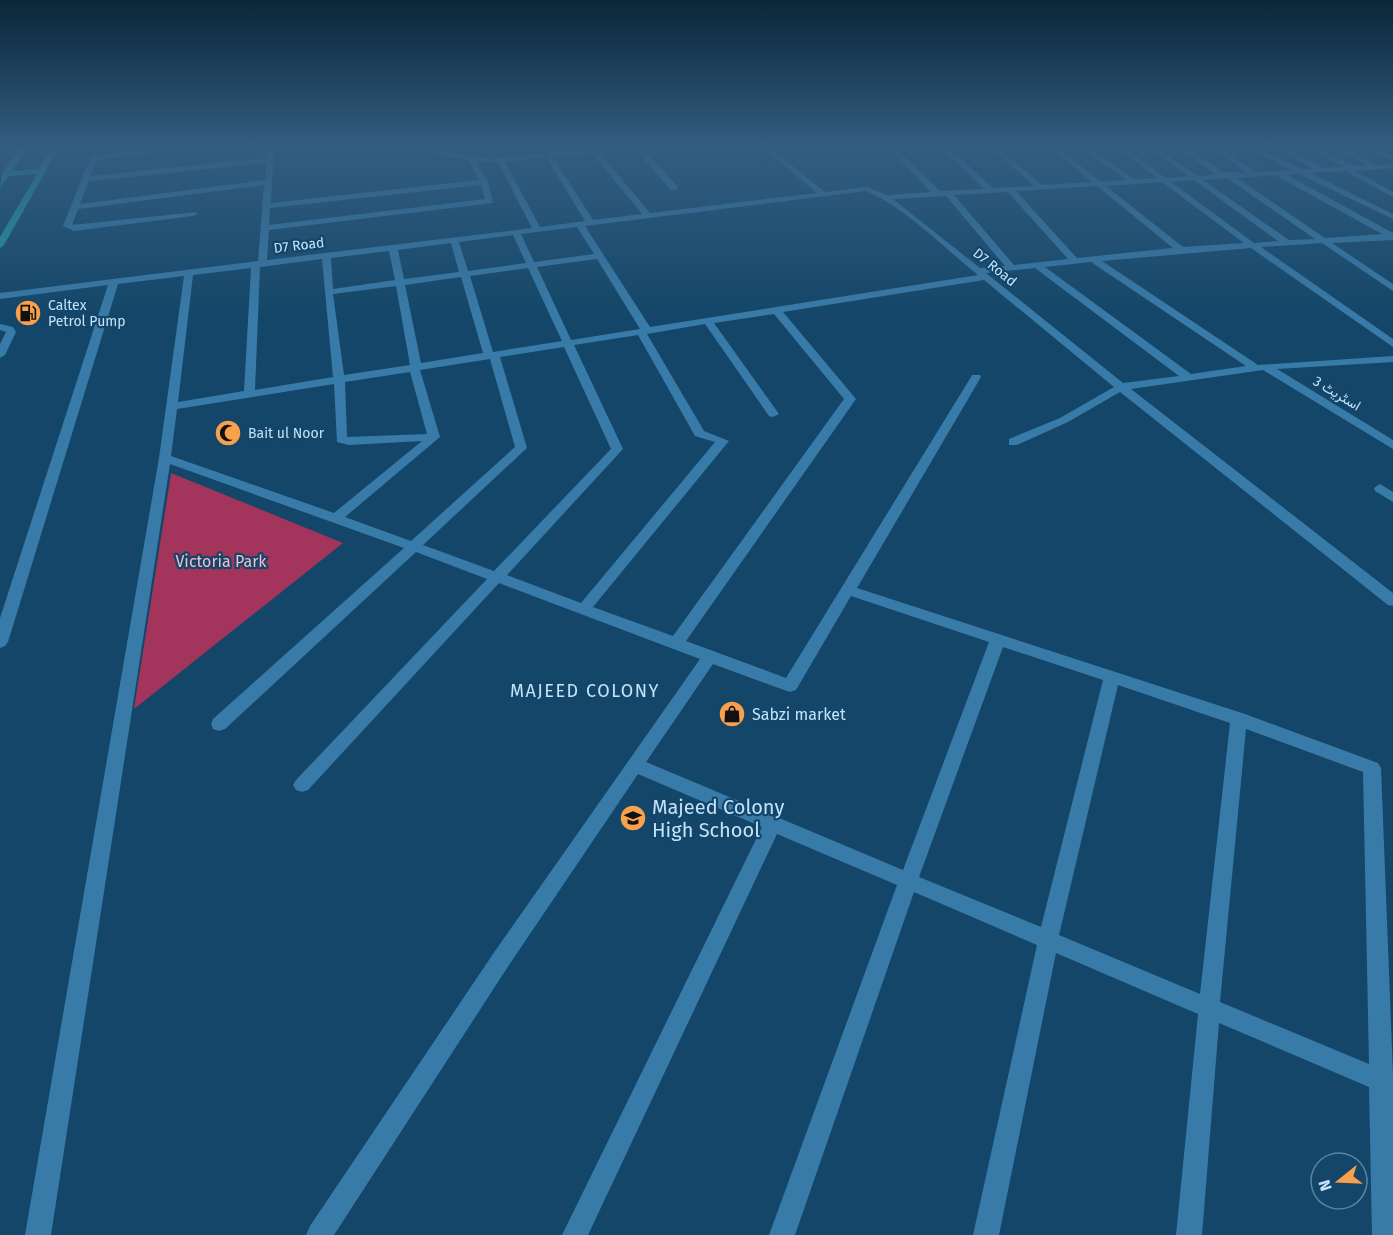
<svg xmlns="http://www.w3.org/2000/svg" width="1393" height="1235" font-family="'Fira Sans',Vazirmatn,sans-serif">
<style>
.green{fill:#a3345c}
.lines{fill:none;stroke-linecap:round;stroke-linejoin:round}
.minor{fill:#397ba8;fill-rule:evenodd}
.major{fill:#229ea5;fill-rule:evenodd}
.labels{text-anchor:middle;stroke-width:4.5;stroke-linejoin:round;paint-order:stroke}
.far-street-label{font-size:14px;fill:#c3e3fc;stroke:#134668}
.far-poi-label{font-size:14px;fill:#c3e3fc;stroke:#134668;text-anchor:start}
.park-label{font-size:16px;fill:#fabccc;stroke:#134668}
.poi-label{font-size:16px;fill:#c3e3fc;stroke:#134668;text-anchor:start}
.neighbourhood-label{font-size:18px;letter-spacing:1.5px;fill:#c3e3fc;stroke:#134668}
.near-poi-label{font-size:20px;fill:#c3e3fc;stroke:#134668;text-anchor:start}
</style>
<rect width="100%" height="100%" fill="#134668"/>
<path class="green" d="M171 473 343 543 134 709 171 474Z"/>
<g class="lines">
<path class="minor" d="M185 146H205L97 160 91 176 266 158 267 146H274L271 203 479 180 469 160 394 146H408L489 159 594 148 641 146 677 186V190H671L634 148 599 152 650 213 817 193 761 146H768L825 192 867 187 887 195 931 192 887 146H894L940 191 984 189 940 146H947L993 188 1034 186 989 146H996L1042 185 1092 182 1049 146H1056L1101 182 1126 180 1080 146H1087L1135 179 1157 178 1115 146H1122L1166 178 1188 176 1147 146H1154L1197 176 1216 175 1177 146H1184L1223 172 1246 173 1212 146H1219L1255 172 1291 170 1245 146H1253L1302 169H1314L1271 146H1279L1320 165V168L1344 167 1304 146C1326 146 1343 167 1366 165L1331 146H1339L1376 165 1393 164V168L1355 171 1393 192V197L1345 171 1310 173 1393 214V219L1299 174 1287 175 1393 233V240L1332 243 1393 284V291L1322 243 1261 247 1393 339V347L1251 248 1102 261 1258 365 1393 356V362L1277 369 1393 440V449L1263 370 1131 389 1393 593V606L1388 605 1120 392 1068 422 1017 445H1009V439L1060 418 1114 387 984 280 783 312 856 399 686 641 786 678 971 377 972 375H980L981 377 857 588 1245 714 1378 763 1381 768 1393 1075V1235H1372L1369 1087 1219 1023 1202 1235H1176L1198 1014 1056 953 999 1235H973L1037 945 914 892 795 1235H769L897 885 777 834 588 1235H562L762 827 638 774 509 965 334 1235H306L310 1226 495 951 700 659 499 583 308 790 302 792 296 790 293 785 296 780 487 579 416 552 225 729 219 731 213 729 211 724 213 719 404 548 170 464 51 1235H25L159 458 184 276 118 284 8 642 5 646 0 648V618L108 285 0 299V293L258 261 264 185 78 209 72 225 196 212 197 214 193 216 74 231 63 226 91 156ZM592 153 642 214 593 220 553 157ZM546 157 585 221 540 227 505 162ZM477 161 498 162 532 228 267 260 269 230 493 203 488 182ZM266 163 265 180 80 204 89 181ZM1277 175V176L1382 234 1325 238 1237 178ZM1227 178 1315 239 1289 240 1203 180ZM1194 180 1278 241 1254 243 1171 182ZM1162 182 1244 243 1183 247 1106 186ZM481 185 485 199 269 225 270 208ZM1097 186 1173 248 1077 258 1016 191ZM866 191C906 208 944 248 978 275L650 327 585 226ZM1008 192 1068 259 1014 265 954 195ZM946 196 1005 266 980 268 893 199ZM577 227 594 254 534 262 521 234ZM513 235 526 263 468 271 459 242ZM451 243 459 272 404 279 398 250ZM389 251 395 280 333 289 331 258ZM322 259 333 377 255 390 260 267ZM597 259 640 329 571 340 537 267ZM1091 262 1246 366 1191 374 1045 267ZM251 268 244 391 178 402 193 275ZM528 268 562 341 493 352 470 276ZM1035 268 1179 376 1123 383 986 273ZM461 277 483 353 421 363 405 285ZM396 286 410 365 344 375 333 294ZM774 314 844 399 673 636 593 607 729 441 704 431 647 334 705 324 769 416 773 417 779 414 714 323ZM638 335 695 436 715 442 581 603 507 575 623 449 574 345ZM564 347 611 449 494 571 423 545 527 448 500 357ZM490 359 515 447 411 541 345 517 440 437 420 370ZM410 372 427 434 347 437 345 382ZM334 384 337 442 349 445 422 441 334 513 171 456 177 409ZM851 596 989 642 903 870 646 762 713 664 784 690 790 692 796 690ZM1003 647 1103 680 1041 927 919 877ZM1118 685 1230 723 1200 994 1059 935ZM1246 729 1363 772 1369 1064 1220 1002Z
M1364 146H1373L1393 156V161Z
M0 324 13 327 16 332 5 355 0 358V344L6 332 0 330Z
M1380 484 1393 492V502L1375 491 1374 488Z"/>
<path class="major" d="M20 146H28L12 171 39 169 53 146H60L4 245 0 248V237L37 174 9 176 0 187 2 174Z"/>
</g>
<linearGradient id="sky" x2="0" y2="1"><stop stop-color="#0a2639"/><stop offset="0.46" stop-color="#335d80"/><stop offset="1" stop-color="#335d80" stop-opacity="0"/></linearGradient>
<rect width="1393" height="319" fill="url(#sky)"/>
<defs>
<symbol id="fuel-disc" viewBox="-11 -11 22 22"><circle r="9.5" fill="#f8a04b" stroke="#134668"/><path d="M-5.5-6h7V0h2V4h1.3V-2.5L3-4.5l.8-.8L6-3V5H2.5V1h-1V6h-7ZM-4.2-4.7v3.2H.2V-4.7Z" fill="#111"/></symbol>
<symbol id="mosque-disc" viewBox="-11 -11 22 22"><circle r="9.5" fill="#f8a04b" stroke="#134668"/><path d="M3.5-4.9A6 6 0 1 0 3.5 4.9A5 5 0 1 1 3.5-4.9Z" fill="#111"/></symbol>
<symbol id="shop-disc" viewBox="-11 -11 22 22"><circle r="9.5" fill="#f8a04b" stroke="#134668"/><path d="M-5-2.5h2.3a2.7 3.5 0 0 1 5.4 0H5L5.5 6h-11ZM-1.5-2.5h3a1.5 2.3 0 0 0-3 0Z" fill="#111"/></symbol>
<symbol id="school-disc" viewBox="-11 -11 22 22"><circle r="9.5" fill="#f8a04b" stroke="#134668"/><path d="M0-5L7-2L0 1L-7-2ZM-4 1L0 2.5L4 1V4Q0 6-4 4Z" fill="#111"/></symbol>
</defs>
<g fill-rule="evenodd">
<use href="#fuel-disc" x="13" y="298" width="30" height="30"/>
<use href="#mosque-disc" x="213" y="418" width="30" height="30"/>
<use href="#shop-disc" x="717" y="699" width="30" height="30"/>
<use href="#school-disc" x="618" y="803" width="30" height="30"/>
</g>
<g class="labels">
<g class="far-street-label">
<text transform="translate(299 245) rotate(-7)" y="5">D7 Road</text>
<text transform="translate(995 267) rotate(39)" y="5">D7 Road</text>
<text transform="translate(1337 393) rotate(31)" y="5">اسٹریٹ 3</text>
</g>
<g class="far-poi-label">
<text x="48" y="310">Caltex<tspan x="48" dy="16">Petrol Pump</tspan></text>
<text x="248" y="438">Bait ul Noor</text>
</g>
<g class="park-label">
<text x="221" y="567">Victoria Park</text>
</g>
<g class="poi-label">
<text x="752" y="720">Sabzi market</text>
</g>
<g class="neighbourhood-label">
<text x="585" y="697">MAJEED COLONY</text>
</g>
<g class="near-poi-label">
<text x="652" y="814">Majeed Colony<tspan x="652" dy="23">High School</tspan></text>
</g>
</g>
<g transform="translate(1339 1181) rotate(252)"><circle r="28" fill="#134668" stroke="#5985a3" stroke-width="1.5"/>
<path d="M0-4.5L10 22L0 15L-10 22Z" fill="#f8a04b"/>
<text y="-9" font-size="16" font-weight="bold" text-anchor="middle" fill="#c3e3fc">N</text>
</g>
</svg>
